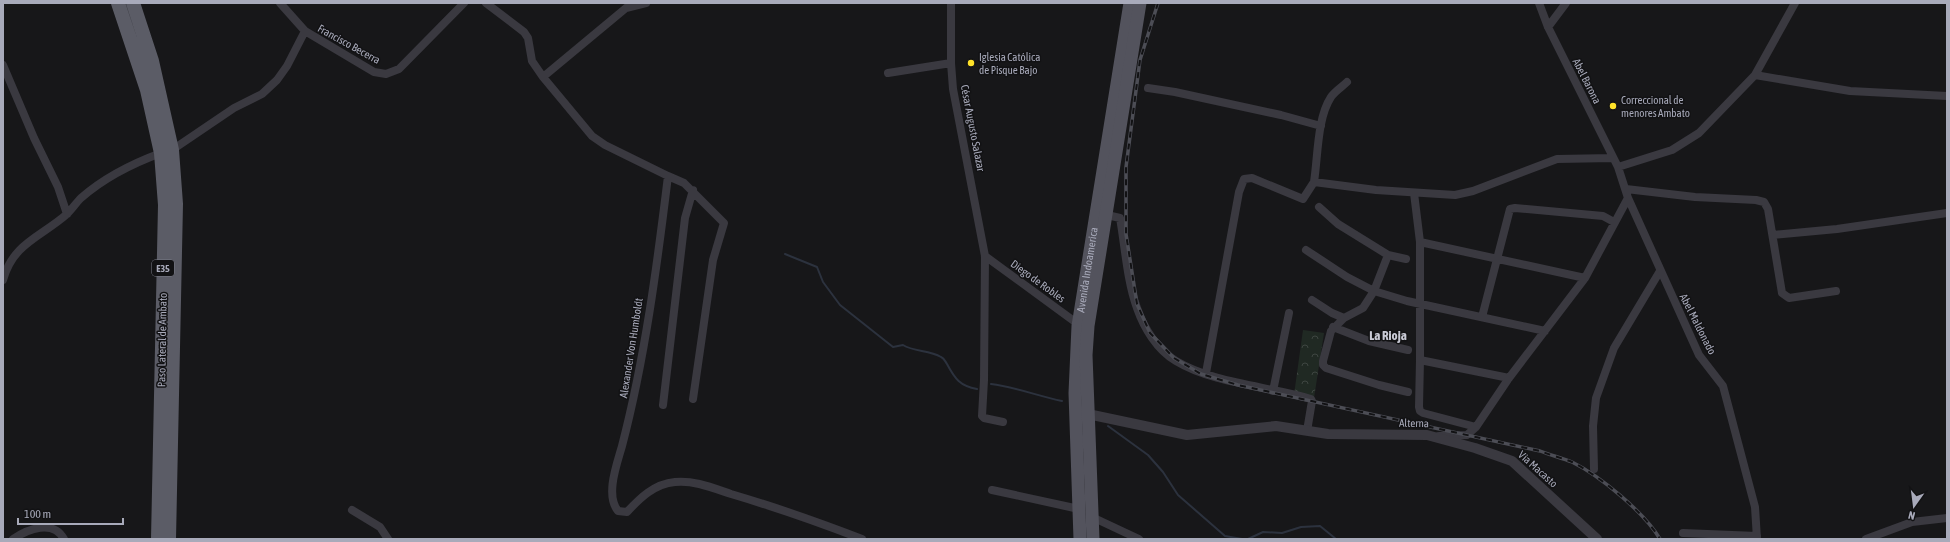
<svg xmlns="http://www.w3.org/2000/svg" width="1950" height="542" font-family="'Asap Condensed',sans-serif">
<style>
.forest{fill:url(#forest-crowns)}
.lines{fill:none;stroke-linecap:round;stroke-linejoin:round}
.stream{stroke:#2c323e;stroke-width:2}
.minor{stroke:#3a3940;stroke-width:8}
.tertiary{stroke:#3a3940;stroke-width:10}
.primary{stroke:#53535d;stroke-width:13}
.trunk{stroke:#5b5c66;stroke-width:14}
.rail-casing{stroke:#4c4d55;stroke-width:3.5}
.rail{stroke:#121214;stroke-width:2;stroke-dasharray:6;stroke-linecap:butt}
.poi-dot{fill:#ffe229;stroke:#121214;stroke-width:1.5}
.labels{text-anchor:middle;stroke-width:3;stroke-linejoin:round;paint-order:stroke}
.shield{fill:#121214;stroke:#7b7c88;stroke-width:1}
.shield-label{font-size:10px;font-weight:bold;fill:#a8aaba}
.street-label{font-size:11px;fill:#a8aaba;stroke:#121214}
.poi-label{font-size:11px;fill:#a8aaba;stroke:#121214;text-anchor:start}
.quarter-label{font-size:13px;font-weight:bold;fill:#c9cad5;stroke:#121214}
</style>
<defs>
<pattern id="forest-crowns" width="20" height="18" patternUnits="userSpaceOnUse"><rect width="20" height="18" fill="#202923"/><path d="M2 6a3 3 0 1 1 6 0M12 15a3 3 0 1 1 6 0" fill="none" stroke="#3e4541"/></pattern>
</defs>
<rect width="100%" height="100%" fill="#171719"/>
<path class="forest" d="M1303 330 1324 333 1314 398 1294 395Z"/>
<g class="lines">
<path class="stream" d="M785 254 817 267 823 282 840 305 893 347 903 345C914 352 929 350 941 357 944 358 945 361 947 364 955 379 960 386 977 389
M991 384C1015 387 1038 396 1062 401
M1108 426 1148 455 1163 472 1178 495 1225 536 1242 539
M1248 539 1263 532 1282 533 1301 527 1320 526 1336 539"/>
<path class="minor" d="M280 3 305 31 374 72 386 74 399 69 464 3
M486 3 524 32 528 38 532 61 543 77 592 136 605 145 668 176
M951 3V63L953 89 985 256 984 380 982 416 984 418 1003 422
M1539 3 1548 27 1618 167 1628 198 1699 355 1723 386 1755 507 1757 539
M1548 27 1566 3
M3 65 34 138 58 187 67 214
M888 73 951 63
M1755 75 1850 91 1947 96
M543 77 626 8 646 3
M1148 88 1175 92 1281 115 1321 126
M172 150 234 108 262 94 277 80 287 66 305 31
M1618 167 1672 150 1699 133 1755 75 1795 3
M1314 182C1318 157 1317 118 1331 97 1335 91 1342 87 1347 82
M1626 189 1695 197 1756 200 1764 202 1768 209 1782 293 1789 298 1836 291
M1414 193 1420 242V360L1419 407 1420 411 1423 413 1476 427
M1319 207 1338 224 1388 255 1406 259
M1107 215 1120 218C1125 246 1127 281 1137 308 1144 328 1157 350 1176 361 1214 384 1269 386 1311 399L1312 401 1307 431
M1773 235 1837 229 1947 213
M1420 242 1585 278
M1306 250 1347 277 1374 291 1407 301 1545 331
M1388 255 1374 291 1363 308 1344 318 1331 331 1323 361V365L1326 368 1379 385 1408 392
M985 256 1078 324 1081 325
M3 280C13 243 41 237 67 214 72 209 76 203 81 198 105 177 131 164 161 153
M1312 300 1332 313 1344 318
M1482 317 1510 209 1515 208 1603 216 1614 222
M1333 327 1369 341 1408 350
M1420 360 1509 378
M1206 373 1239 192 1244 179 1252 178 1303 199 1314 182 1376 190 1455 195 1473 191 1557 159 1613 158
M1273 391 1289 313
M693 399 713 260 724 223 684 183 668 176C657 266 645 358 622 446 617 464 605 495 618 511L627 512C640 498 654 484 675 482 694 480 713 488 731 494 775 507 818 522 862 539
M663 405 685 218 693 190
M1439 436 1467 435 1476 427 1509 378 1585 278 1628 198
M1594 469 1593 426 1596 398 1614 348 1660 271
M992 490 1079 509
M352 510 380 527 388 539
M1092 517 1139 539
M1683 533 1757 536
M13 539C28 529 53 519 64 539
M1866 539 1912 522 1947 518"/>
<path class="tertiary" d="M1083 413 1187 435 1276 426 1328 434 1427 435 1475 448 1512 461 1597 539"/>
<g class="primary">
<path id="s1" d="M1080 539 1075 393 1078 326 1130 3"/>
<path d="M1093 539 1086 355 1088 326 1140 3"/>
</g>
<path class="trunk" d="M118 3 147 90 161 153 165 205 158 539
M133 3 152 61 172 150 176 204 169 539"/>
<defs>
<path id="rail" d="M1158 3 1140 60 1126 167V234L1137 304 1150 333 1174 358 1201 374 1238 385 1540 451C1550 455 1562 458 1572 462 1600 476 1644 512 1660 539"/>
</defs>
<use href="#rail" class="rail-casing"/>
<use href="#rail" class="rail"/>
</g>
<g class="poi-dot">
<circle cx="971" cy="63" r="4"/>
<circle cx="1613" cy="106" r="4"/>
</g>
<g class="labels">
<rect class="shield" x="152" y="260" width="22" height="16" rx="3"/>
<g class="shield-label">
<text x="163" y="272">E35</text>
</g>
<g class="street-label">
<text transform="translate(349 44) rotate(29)" y="4">Francisco Becerra</text>
<text transform="translate(1587 81) rotate(63)" y="4">Abel Barona</text>
<text transform="translate(973 128) rotate(79)" y="4">César Augusto Salazar</text>
<text dy="4" stroke="none"><textPath href="#s1" startOffset="270">Avenida Indoamerica</textPath></text>
<text transform="translate(1038 281) rotate(36)" y="4">Diego de Robles</text>
<text transform="translate(1698 324) rotate(63)" y="4">Abel Maldonado</text>
<text transform="translate(162 340) rotate(-89)" y="4">Paso Lateral de Ambato</text>
<text transform="translate(631 348) rotate(-81)" y="4">Alexander Von Humboldt</text>
<text transform="translate(1414 423) rotate(1)" y="4">Alterna</text>
<text transform="translate(1538 469) rotate(42)" y="4">Via Macasto</text>
</g>
<g class="poi-label">
<text x="979" y="61">Iglesia Católica<tspan x="979" dy="13">de Pisque Bajo</tspan></text>
<text x="1621" y="104">Correccional de<tspan x="1621" dy="13">menores Ambato</tspan></text>
</g>
<g class="quarter-label">
<text x="1388" y="340">La Rioja</text>
</g>
</g>
<rect width="1950" height="542" fill="none" stroke="#a8aaba" stroke-width="8"/>
<g transform="translate(1914 506) rotate(194)" stroke="#121214" stroke-width="3" paint-order="stroke">
<path d="M0-3L7 15L0 10L-7 15Z" fill="#a8aaba"/>
<text y="-6" font-size="11" font-weight="bold" text-anchor="middle" fill="#a8aaba">N</text>
</g>
<path d="M18 518v6h105v-6" fill="none" stroke="#a8aaba" stroke-width="2"/>
<text x="24" y="518" font-size="12" fill="#a8aaba" stroke="#121214" stroke-width="3" paint-order="stroke">100 m</text>
</svg>
